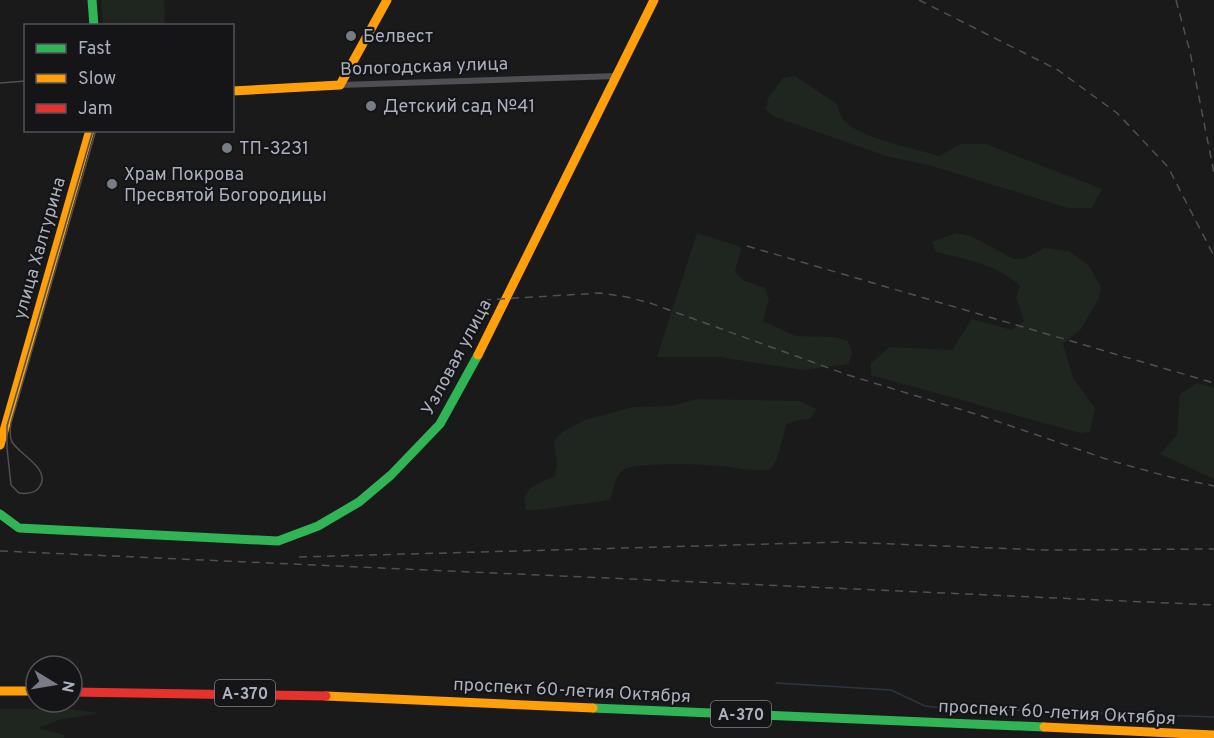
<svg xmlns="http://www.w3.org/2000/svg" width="1214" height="738" font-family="Overpass,sans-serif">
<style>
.green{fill:#1e261f}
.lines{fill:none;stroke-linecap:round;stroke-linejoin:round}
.stream{stroke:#2c353e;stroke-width:1.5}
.street{stroke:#4f5054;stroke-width:6}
.fast{stroke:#30b455;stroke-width:9}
.slow{stroke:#ff9f0a;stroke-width:9}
.jam{stroke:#e5322d;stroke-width:9}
.tram{stroke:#4f5053;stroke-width:1.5}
.rail{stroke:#4f5053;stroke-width:1.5;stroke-dasharray:8 6;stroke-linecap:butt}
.poi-dot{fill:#787c84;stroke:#151417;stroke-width:2}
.labels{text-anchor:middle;stroke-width:4.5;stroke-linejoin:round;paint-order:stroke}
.shield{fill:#151417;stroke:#7e818b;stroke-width:1.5}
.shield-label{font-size:16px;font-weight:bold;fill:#abb0bd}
.poi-label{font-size:18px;fill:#abb0bd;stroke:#151417;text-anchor:start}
.street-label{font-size:18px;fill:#abb0bd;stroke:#151417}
</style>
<rect width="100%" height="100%" fill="#1a1a1b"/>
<path class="green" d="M101 0H164L165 25H103Z
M795 76 837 104C839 112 841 119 848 124 868 140 914 148 939 156L961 144H986L1102 189 1092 208H1068L932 166 886 156 775 117 766 110 768 98 783 78Z
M697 233 742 247 735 271 743 280 765 288 769 299 763 321 796 336 836 337 848 341 852 352 849 364 803 370 719 357H657Z
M956 233 971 236 1014 259 1026 258 1044 248 1069 251 1089 266 1101 287 1099 298 1081 329 1063 344 1073 378 1095 408 1090 432 1080 433 871 375V363L890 347 952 350 972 319 1012 330 1024 321 1016 297 1020 286C998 265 965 259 936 252L932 242Z
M1197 383 1214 388V479L1160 454 1177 435 1180 394Z
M698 399 799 401 817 409 810 419 797 420 786 425 777 459 771 469C753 473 738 467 720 466 704 464 633 462 623 470 614 477 614 490 610 500L537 510H526L524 498 531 487 555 476 557 465 554 441 562 432 585 420 633 407 671 406Z
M0 709H69L100 713 59 720 38 728 64 735V738H0Z"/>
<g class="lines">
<path class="stream" d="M776 683 891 690 925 706 934 707 1214 717"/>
<path class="street" d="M340 85 617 76"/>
<path class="fast" d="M92 0 94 26
M0 514 19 528 278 541 318 526 359 502 391 475 440 424 478 355
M593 708 1044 727"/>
<path class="slow" d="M232 91 340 85 387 0
M478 355 654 0
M0 445 90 130
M0 691H36
M326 696 593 708
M1044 727 1214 735"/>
<path class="jam" d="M72 692 326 696"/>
<path class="tram" d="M0 83 26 81
M93 130 7 426V448L11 485 19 493C27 494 36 494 40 486 51 469 19 454 12 442 9 436 10 429 11 423L96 130"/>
<path class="rail" d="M919 0 1058 70 1117 113 1168 167 1214 256
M1176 0 1190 52 1214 173
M747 246 1214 383
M483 300 600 293 627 297 650 303 848 375 982 416 1112 461 1166 476 1214 486
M0 551 1214 605
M299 557 841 542 1044 550 1214 549"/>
</g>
<g class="poi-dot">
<circle cx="351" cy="36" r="6"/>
<circle cx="371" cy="106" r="6"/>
<circle cx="227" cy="148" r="6"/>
<circle cx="112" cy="184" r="6"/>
</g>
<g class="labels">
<g class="shield">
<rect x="215" y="680" width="60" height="26" rx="4.5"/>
<rect x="711" y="701" width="60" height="26" rx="4.5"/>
</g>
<g class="shield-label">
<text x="245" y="699">А-370</text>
<text x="741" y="720">А-370</text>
</g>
<g class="poi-label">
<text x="363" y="42">Белвест</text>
<text x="383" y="112">Детский сад №41</text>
<text x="239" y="154">ТП-3231</text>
<text x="124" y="180">Храм Покрова<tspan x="124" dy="21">Пресвятой Богородицы</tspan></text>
</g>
<g class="street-label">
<text transform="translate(424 66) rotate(-2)" y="6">Вологодская улица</text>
<text transform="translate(39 248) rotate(-74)" y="6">улица Халтурина</text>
<text transform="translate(456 357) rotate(-62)" y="6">Узловая улица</text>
<text transform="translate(572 690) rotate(3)" y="6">проспект 60-летия Октября</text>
<text transform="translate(1057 712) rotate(3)" y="6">проспект 60-летия Октября</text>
</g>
</g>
<rect x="24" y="24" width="210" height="108" fill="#151417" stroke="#515259" stroke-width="1.5"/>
<rect x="36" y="44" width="30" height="9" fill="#30b455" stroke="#515259" stroke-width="1.5"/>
<text x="78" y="54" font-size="18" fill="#abb0bd">Fast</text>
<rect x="36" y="74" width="30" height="9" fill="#ff9f0a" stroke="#515259" stroke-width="1.5"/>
<text x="78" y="84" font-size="18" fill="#abb0bd">Slow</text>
<rect x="36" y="104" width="30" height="9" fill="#e5322d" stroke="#515259" stroke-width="1.5"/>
<text x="78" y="114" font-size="18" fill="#abb0bd">Jam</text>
<g transform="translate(54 684) rotate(101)"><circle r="28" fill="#151417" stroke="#515259" stroke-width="1.5"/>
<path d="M0-4.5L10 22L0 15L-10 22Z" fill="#787c84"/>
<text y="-9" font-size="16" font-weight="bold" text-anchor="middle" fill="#abb0bd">N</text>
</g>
</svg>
